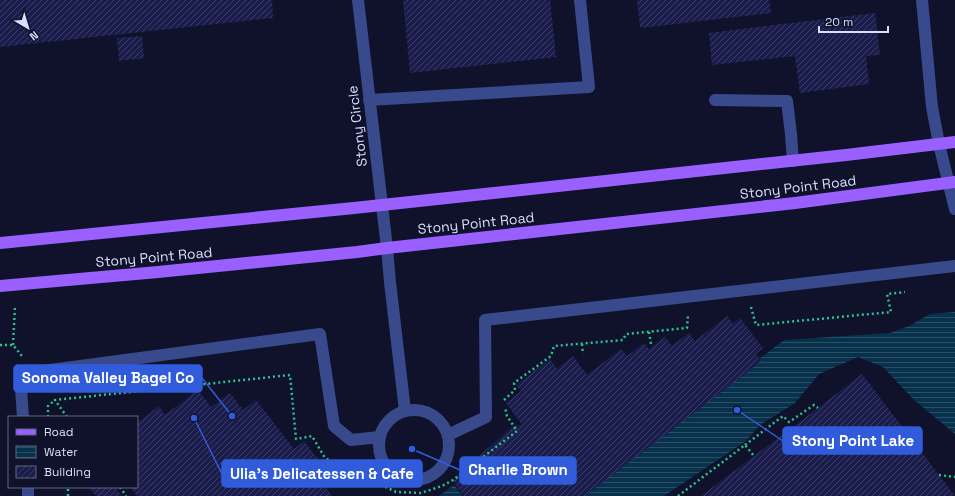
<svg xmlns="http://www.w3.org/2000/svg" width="955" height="496" font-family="'Space Grotesk',sans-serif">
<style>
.water{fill:url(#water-rules)}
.building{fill:url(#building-hatch)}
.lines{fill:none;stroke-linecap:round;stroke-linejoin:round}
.path{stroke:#2ac291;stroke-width:2.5;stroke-dasharray:2 3;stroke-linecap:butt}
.minor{stroke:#384a8c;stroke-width:12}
.major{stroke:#9a60ff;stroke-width:12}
.labels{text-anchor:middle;stroke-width:3;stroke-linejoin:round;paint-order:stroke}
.street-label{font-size:14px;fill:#d9deff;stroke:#0f122a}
.leader{fill:none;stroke:#305cdc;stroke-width:1.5}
.callout-dot{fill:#305cdc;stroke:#0f122a;stroke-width:1.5}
.callout{fill:#305cdc;stroke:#305cdc;stroke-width:1.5}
.callout-label{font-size:15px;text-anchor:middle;font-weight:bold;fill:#fff}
</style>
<defs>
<pattern id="water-rules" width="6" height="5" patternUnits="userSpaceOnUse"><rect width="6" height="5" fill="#08324b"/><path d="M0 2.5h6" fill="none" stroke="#2b4f66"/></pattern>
<pattern id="building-hatch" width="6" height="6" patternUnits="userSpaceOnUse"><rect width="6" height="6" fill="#1a1d4c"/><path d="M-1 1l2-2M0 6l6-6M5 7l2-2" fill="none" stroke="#3b3d67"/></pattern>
</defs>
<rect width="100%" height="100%" fill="#0f122a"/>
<path class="water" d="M955 312V434L913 399 883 367 858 357 819 374 795 403 760 425 746 441 664 496H578L784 340 890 333 909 326 930 314Z
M454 485 463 496H439Z"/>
<path class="building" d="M0 0H272L273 18 0 47Z
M403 0H550L556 57 410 73Z
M637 0H769L771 13 640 28Z
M875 13 880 55 866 56 869 84 800 93 795 56 712 65 709 33Z
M142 36 144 58 119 61 117 38Z
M727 316 733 324 740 318 763 348 756 354 762 361 585 496H464L458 488 453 480 456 476 513 426 522 425 506 403 521 391 516 385 550 359 557 369 573 356 587 375 621 349 627 356 644 343 649 349 665 337 672 346 689 333 695 341Z
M862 374 955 496H701L818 408Z
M198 390 211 407 230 393 243 410 256 400 294 449 304 441 330 475 321 481 332 496H137L130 487H137V423L159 406 165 415Z
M89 487H115L122 496H96Z"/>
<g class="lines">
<path class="path" d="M751 307 756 325 891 312 887 294 905 292
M649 332 651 344
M582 344 583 354
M0 345H13L22 356
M13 345 15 306
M504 400 515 390 514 383 551 356 554 346 623 340 626 334 687 328 688 315
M48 417V406L55 400
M67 417 55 400 290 375 296 439 312 436 325 458 396 492 421 493 442 486 453 480 517 431 507 416 505 407
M745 445 783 416 789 422 814 405 818 408
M939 475 955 477
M120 487 126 496
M68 496V487
M678 496 745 445 754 456"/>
<path class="minor" d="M358 0 387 248 390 282 405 411
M922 0 932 107 939 144 955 209
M369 100 589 87 580 0
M715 100 787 101 791 134 793 161
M379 445a35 35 0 1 1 70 0a35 35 0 1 1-70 0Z
M23 417 20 374 320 334 334 426 351 440 380 437
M448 435 486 417 485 320 955 266
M28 487V496"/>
<path class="major" d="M0 243 354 208 846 155 955 142
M0 286 158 272 357 252 387 248 795 203 955 182"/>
</g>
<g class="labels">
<g class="street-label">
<text transform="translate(357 126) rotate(-97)" y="5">Stony Circle</text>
<text transform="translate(798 187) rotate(-7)" y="5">Stony Point Road</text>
<text transform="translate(476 223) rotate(-6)" y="5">Stony Point Road</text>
<text transform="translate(154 257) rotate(-5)" y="5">Stony Point Road</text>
</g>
</g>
<path class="leader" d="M232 416L202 378M737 410L783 441M412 449L460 470M194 418L222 474"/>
<g class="callout-dot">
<circle cx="232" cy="416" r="4"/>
<circle cx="737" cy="410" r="4"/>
<circle cx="412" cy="449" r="4"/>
<circle cx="194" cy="418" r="4"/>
</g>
<g class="callout">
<rect x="14" y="365" width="188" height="27" rx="4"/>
<rect x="783" y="427" width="139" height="27" rx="4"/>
<rect x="460" y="457" width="116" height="27" rx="4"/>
<rect x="222" y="460" width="200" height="27" rx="4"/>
</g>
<g class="callout-label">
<text x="108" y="383">Sonoma Valley Bagel Co</text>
<text x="853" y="446">Stony Point Lake</text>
<text x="518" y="475">Charlie Brown</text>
<text x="322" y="479">Ulia's Delicatessen &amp; Cafe</text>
</g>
<rect x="8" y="416" width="130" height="72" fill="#0f122a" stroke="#60647f"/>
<rect x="16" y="429" width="20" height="6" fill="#9a60ff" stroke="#60647f"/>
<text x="44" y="436" font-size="12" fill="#d9deff">Road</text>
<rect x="16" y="446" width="20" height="12" fill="url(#water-rules)" stroke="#60647f"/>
<text x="44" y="456" font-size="12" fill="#d9deff">Water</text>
<rect x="16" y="466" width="20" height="12" fill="url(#building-hatch)" stroke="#60647f"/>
<text x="44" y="476" font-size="12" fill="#d9deff">Building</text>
<g transform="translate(28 28) rotate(142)" stroke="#0f122a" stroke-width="3" paint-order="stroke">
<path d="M0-3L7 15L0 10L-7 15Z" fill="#d9deff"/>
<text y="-6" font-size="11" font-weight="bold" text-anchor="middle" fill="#d9deff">N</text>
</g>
<path d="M819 26v6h69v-6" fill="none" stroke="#d9deff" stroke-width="2"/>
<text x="825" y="26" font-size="12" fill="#d9deff" stroke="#0f122a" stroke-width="3" paint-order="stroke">20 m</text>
</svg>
